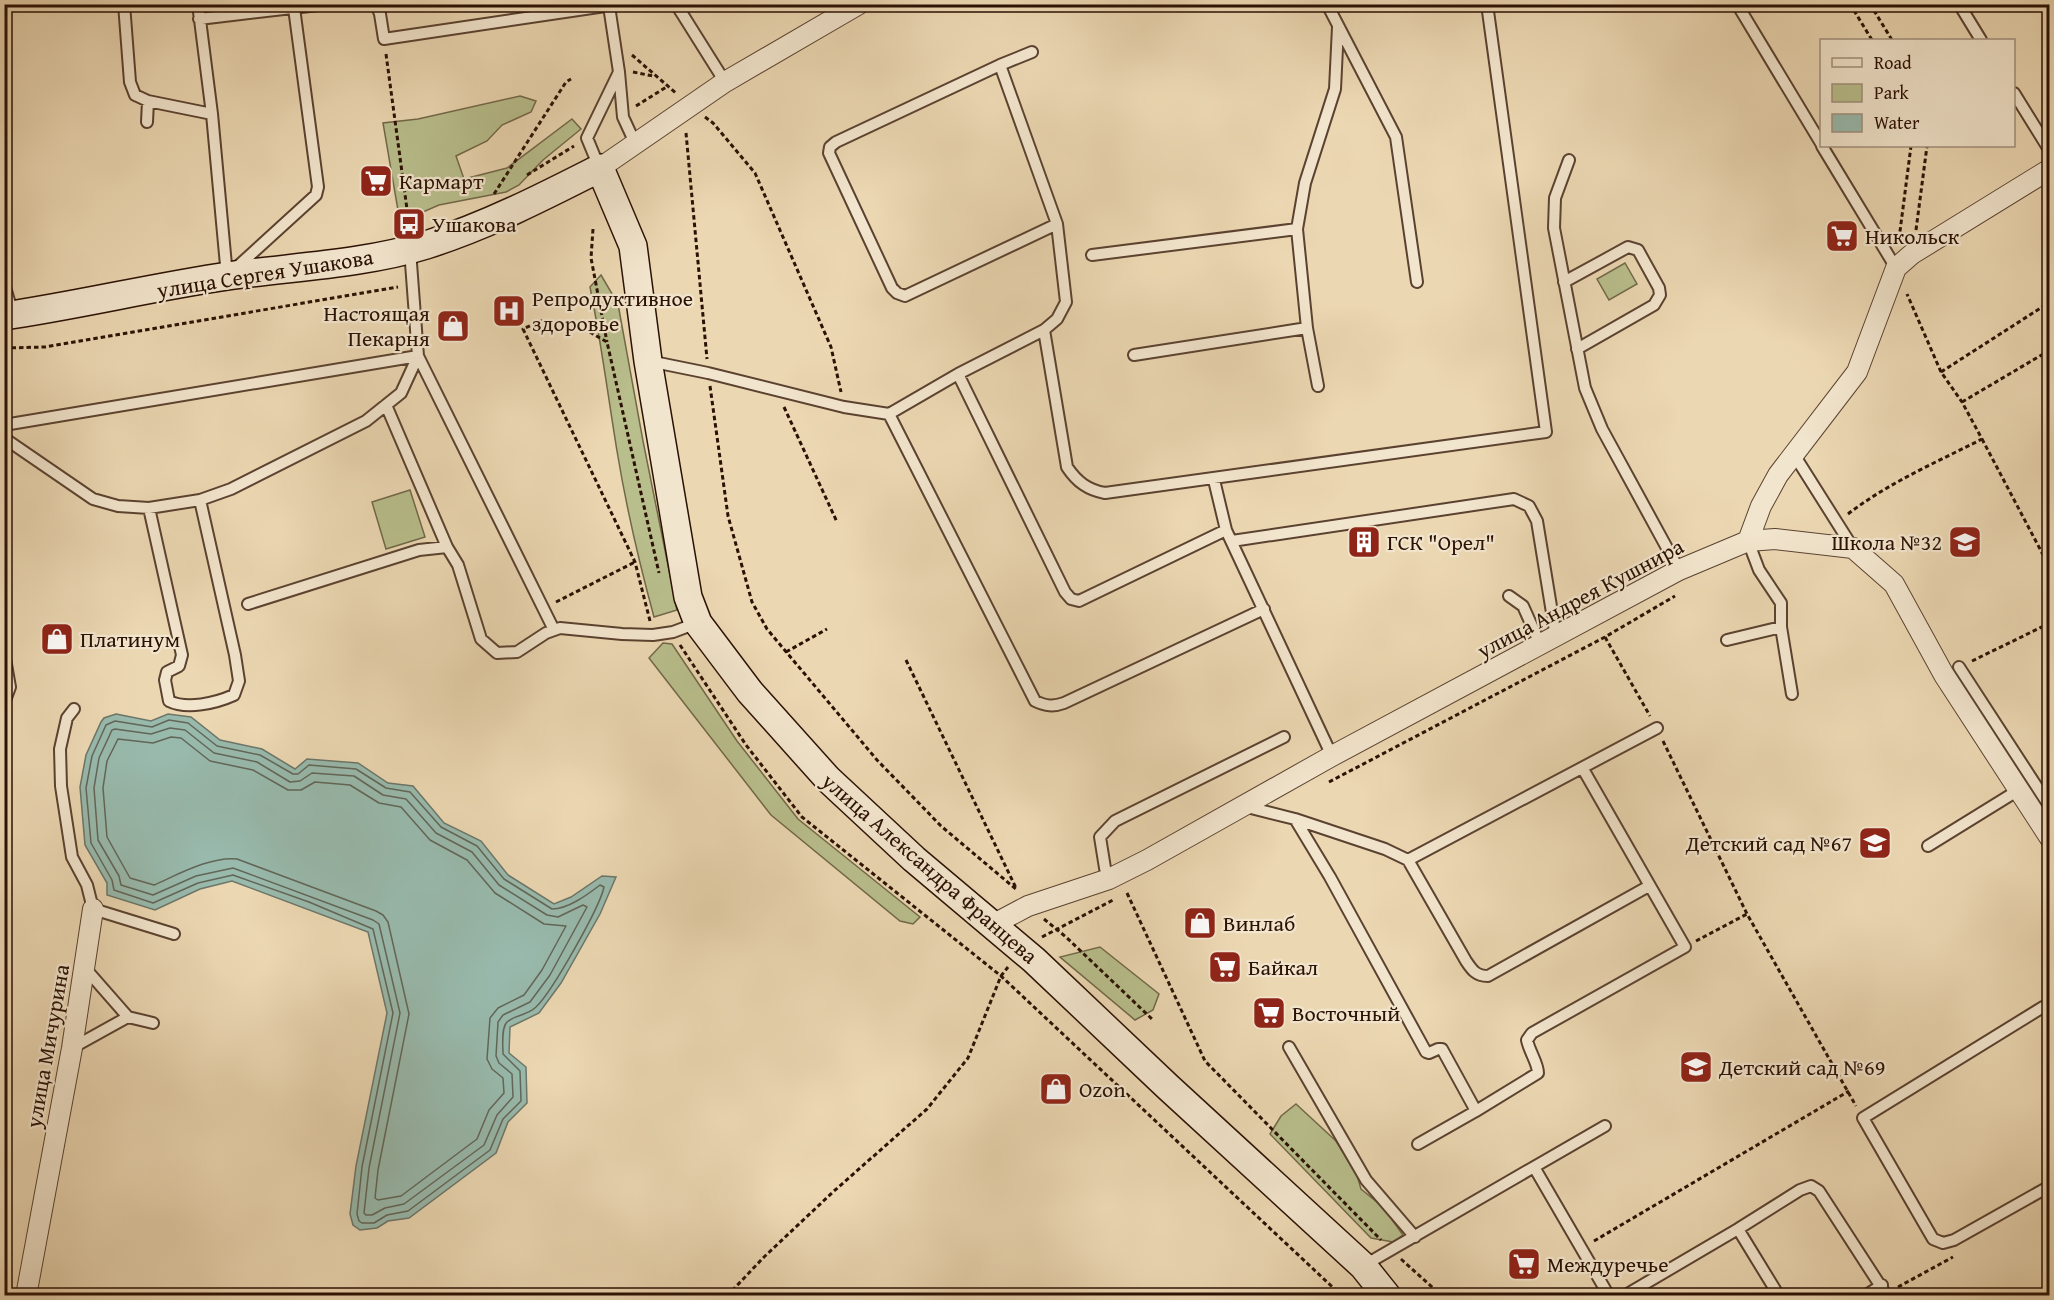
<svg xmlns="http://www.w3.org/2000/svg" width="2054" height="1300" font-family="'Gentium Book Plus',serif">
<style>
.green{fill:#b8be8c;stroke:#726848;stroke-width:1.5}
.water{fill:#98baad;stroke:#6c7669;stroke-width:1.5}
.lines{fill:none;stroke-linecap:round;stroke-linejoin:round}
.shore{stroke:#626658;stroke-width:1.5}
.lane-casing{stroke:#5b4230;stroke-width:14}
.street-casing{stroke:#5b4230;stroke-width:22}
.secondary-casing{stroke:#2b1104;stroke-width:30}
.path{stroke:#2b1104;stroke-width:3;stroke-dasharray:4.5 3;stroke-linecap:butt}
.lane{stroke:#f2e5cd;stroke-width:10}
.street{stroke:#f2e5cd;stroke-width:20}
.secondary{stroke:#f2e5cd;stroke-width:27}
.labels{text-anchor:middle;stroke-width:4.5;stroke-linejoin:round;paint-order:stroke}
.poi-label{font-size:22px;fill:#2b1104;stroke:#f2e5cd;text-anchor:start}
.street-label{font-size:22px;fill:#2b1104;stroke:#f2e5cd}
</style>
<rect width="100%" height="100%" fill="#ebd7b2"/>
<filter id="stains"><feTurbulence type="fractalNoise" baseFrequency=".00333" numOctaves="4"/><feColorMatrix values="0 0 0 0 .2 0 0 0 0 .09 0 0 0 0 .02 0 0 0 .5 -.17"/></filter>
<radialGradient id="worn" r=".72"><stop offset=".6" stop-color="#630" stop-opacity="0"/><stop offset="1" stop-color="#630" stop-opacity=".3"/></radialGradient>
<path class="green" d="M520 96 536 101 531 112 502 125 487 141 456 156 464 179 507 168 572 119 581 129 543 160 519 185 506 192 439 205 400 222 383 123 418 119Z
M1625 263 1637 284 1609 300 1597 279Z
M601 275 618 304 643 441 677 610 654 617C639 562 626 506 617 451 608 396 601 341 590 287Z
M410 490 425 537 386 549 372 502Z
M663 643 672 644 737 741 798 819 920 917 913 924 900 921 771 815 649 658Z
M1100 947 1159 994 1153 1010 1135 1020 1060 957Z
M1296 1104 1336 1141 1357 1175 1361 1189 1383 1207 1403 1235 1393 1242 1371 1238 1270 1134 1281 1116Z"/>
<path class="water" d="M116 714 151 721 168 714 191 717 220 740 262 749 295 769 307 759 358 763 388 783 413 786 444 823 481 841 508 875 554 904 571 897 602 876 616 877 600 914 561 983 539 1013 510 1027 509 1053 526 1067 527 1103 508 1122 496 1153 409 1218 388 1221 377 1228 360 1230 353 1225 350 1214 356 1166 387 1013 368 932 232 881 200 889 155 910 107 895V883L85 845 80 787 86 755 101 722 104 718Z"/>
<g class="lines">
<path class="shore" d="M169 720 188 723 217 746 260 755 293 774H298L309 765 356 769 386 788 410 792 441 827 477 846 504 879 552 909C568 909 587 895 600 885L604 887C600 907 552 992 536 1007 528 1015 515 1015 507 1022 501 1028 503 1046 503 1054L520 1071 521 1101 503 1119 490 1150 408 1211 387 1215 374 1223H362L359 1221 357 1214 362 1167 393 1013 373 929 309 902 233 875 198 883 153 903 114 890 112 880 91 843 86 788 92 756 106 725 115 721 152 727Z
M170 728 185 730 214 753 257 762 290 782 300 781 312 773 354 776 383 795 406 799 436 833 472 852 499 885 547 915 558 917 583 905 587 907 550 975 530 1002 503 1015 498 1022 496 1056 499 1063 512 1074 513 1097 497 1115 484 1145 404 1204 385 1208 372 1215H366L364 1213 369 1168 400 1013 379 924 373 920 233 868 196 876 153 895 121 885 119 876 98 840 94 788 99 758 112 730 115 729 151 734Z
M171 737 181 738 210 761 253 770 288 790H301L315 782 350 785 379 803 401 807 430 840 467 860 495 893 544 924 566 926 542 970 524 995 498 1008 490 1018 487 1059 492 1069 503 1078 504 1093 489 1110 477 1139 401 1196 378 1200 375 1198 378 1170 409 1014 388 922 383 915 376 911 237 859C211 856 177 875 154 885L130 878 107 837 103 788 107 761 118 739 153 743Z"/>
<defs>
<path id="lane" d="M124 4 130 82 135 95 148 101 212 114
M198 4 212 114 227 276
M376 4 380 14 384 39 619 4
M676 4 725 82
M1327 4 1396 137 1417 282
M1737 4 1822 145
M1959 4 1981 40
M609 6 619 72 623 117 635 143
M199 19 327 4
M1032 52 1000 65 836 142 830 147 829 153 892 288 897 293 905 296 1057 224
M2014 93 2050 151
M147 122 148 101
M1822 146 1896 268
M1569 160 1555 198 1554 228 1585 388 1602 429 1679 570
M599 167 587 138 619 72
M410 250 418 356 554 630
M1092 255 1297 229
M236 268 316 195 318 187 294 8
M1564 282 1628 247 1638 250 1659 288 1660 295 1654 305 1577 349
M4 284 13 314
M1044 330 1067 467C1077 482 1088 490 1105 493L1546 432 1487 4
M1134 355 1307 328
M649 361 708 373 844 407 889 414 958 374 1044 330 1057 319 1066 302 1057 224 1000 65
M958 374 1065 592 1071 599 1079 601 1226 530 1332 756
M1318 386 1307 328 1297 229 1305 183 1335 89 1338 27
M386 405 447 547
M889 414 1035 701C1046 706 1053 707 1064 703L1264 609
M4 425 418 356
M4 438 93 499 118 506 149 508 200 500 231 489 366 421 401 393 418 356
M1793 453 1853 548
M1214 480 1226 530
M149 508 182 655 179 666 167 672 165 680 169 701C187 710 216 703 234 695L239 681 235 655 200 500
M1232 541 1514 499 1529 506 1537 521 1556 637
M1748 541 1759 570 1781 603V627L1792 694
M1509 596 1523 606 1541 646
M248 604 419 550 447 547 458 565 481 639 497 653 517 652 546 633 560 628 622 634 653 635 673 632 697 623
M1727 640 1781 627
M4 653 10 687 4 703
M1959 667 2050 807
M74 709 67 718 60 749 61 786 72 857 87 885 93 909 174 934
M1243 806 1295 819 1385 849 1408 860 1466 961C1472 970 1476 976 1488 976L1649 886
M1295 819 1330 877 1426 1052 1429 1053 1438 1049H1442L1476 1111 1538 1073C1538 1063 1529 1051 1527 1040L1532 1033 1685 947 1583 769
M1928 846 2017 791
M1408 860 1657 728
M1109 879 1105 868 1100 837 1115 821 1284 737
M85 968 128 1017 153 1023
M2050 1007H2043L1863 1118 1933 1239 1943 1243 1954 1240 2050 1186
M1289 1047 1366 1180 1415 1237
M72 1048 128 1017
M1418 1144 1476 1111
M1534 1167 1605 1126
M1738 1229 1779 1296
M1363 1266 1534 1167 1609 1296
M1624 1296 1738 1229 1800 1190 1811 1186 1819 1191 1887 1296
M1865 1296 1882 1285"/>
<path id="street" d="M600 168 725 82 859 4
M1748 541 1761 506 1778 475 1857 372 1896 268 1912 254 2050 169
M994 924 1028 906 1109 879 1147 860 1332 756 1679 570 1748 541 1775 539 1853 548 1894 584 1944 675 2050 838
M26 1296 72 1048 93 909"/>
<path id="secondary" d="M4 316C79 305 153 287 228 276 291 267 365 264 426 245 486 226 543 197 600 168L633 246 648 361 688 597 698 623 750 692 828 779 914 859 1034 960 1168 1087 1363 1266 1387 1296"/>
</defs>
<use href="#lane" class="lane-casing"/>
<use href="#street" class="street-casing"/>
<use href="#secondary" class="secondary-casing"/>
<path class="path" d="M1850 4 1872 40
M1870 4 1892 40
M386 54 409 224
M632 55 677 94
M633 72 653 76
M636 106 668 86
M705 117 713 123 755 173 831 347 841 392
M686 133 707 359
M527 175 574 146
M494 194 566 82 571 79
M593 229 591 258 607 342
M1916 230 1927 146
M1899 239 1911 146
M4 348 45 347 398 287
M1941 372 2050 302
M710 386 728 516 752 602 767 629 877 760 941 826 1017 890
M1962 402 2050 350
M784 407 837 522
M1982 439 2050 568
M1848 514C1888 483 1937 462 1982 439L1962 402 1941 372 1907 294
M556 602 635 562
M650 621 635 562 523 329 541 321 576 324 607 342 659 573
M1605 637 1650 716
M680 645 746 745 802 817 1001 976 1342 1296
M786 652 827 629
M906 660 1016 888
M1972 661 2050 623
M1663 741 1747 914 1856 1106
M1329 782 1605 637 1675 596
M1127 893 1205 1061 1381 1240
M1044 919 1066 937 1152 1019
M1042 937 1115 899
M1696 941 1747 914
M1594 1241 1849 1091
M1401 1259 1442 1296
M1898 1287 1953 1257
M727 1296 764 1257 834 1191 927 1109 968 1058 1001 976 1008 967"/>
<use href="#lane" class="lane"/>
<use href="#street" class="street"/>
<use href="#secondary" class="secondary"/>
</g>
<defs>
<symbol id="supermarket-square" viewBox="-11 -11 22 22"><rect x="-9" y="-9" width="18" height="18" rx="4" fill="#8f2418" stroke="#f2e5cd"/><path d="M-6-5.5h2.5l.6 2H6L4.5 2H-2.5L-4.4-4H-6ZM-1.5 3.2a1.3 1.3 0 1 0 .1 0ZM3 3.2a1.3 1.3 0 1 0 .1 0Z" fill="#fff"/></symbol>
<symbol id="bus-square" viewBox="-11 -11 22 22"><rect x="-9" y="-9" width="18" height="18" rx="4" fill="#8f2418" stroke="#f2e5cd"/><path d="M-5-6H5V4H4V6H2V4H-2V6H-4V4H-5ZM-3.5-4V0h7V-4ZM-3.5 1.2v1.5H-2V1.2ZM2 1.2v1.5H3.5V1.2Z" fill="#fff"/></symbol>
<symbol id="hospital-square" viewBox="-11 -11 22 22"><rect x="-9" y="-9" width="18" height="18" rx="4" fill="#8f2418" stroke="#f2e5cd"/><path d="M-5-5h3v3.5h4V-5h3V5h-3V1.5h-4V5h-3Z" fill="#fff"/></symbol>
<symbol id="shop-square" viewBox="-11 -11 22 22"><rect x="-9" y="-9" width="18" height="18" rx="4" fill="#8f2418" stroke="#f2e5cd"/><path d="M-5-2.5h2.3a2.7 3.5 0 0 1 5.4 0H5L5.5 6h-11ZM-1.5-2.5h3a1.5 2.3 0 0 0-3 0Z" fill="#fff"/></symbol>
<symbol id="building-square" viewBox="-11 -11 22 22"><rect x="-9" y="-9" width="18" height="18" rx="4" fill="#8f2418" stroke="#f2e5cd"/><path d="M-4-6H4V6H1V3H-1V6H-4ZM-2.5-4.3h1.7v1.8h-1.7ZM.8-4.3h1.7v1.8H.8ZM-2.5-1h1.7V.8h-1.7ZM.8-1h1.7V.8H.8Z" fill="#fff"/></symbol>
<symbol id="school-square" viewBox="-11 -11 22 22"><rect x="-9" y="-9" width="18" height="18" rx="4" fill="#8f2418" stroke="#f2e5cd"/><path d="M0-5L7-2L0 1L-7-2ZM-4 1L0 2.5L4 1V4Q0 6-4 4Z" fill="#fff"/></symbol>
</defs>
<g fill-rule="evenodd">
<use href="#supermarket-square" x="357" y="162" width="38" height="38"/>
<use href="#bus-square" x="390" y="205" width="38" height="38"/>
<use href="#supermarket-square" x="1823" y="217" width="38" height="38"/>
<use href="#hospital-square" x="490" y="292" width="38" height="38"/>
<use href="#shop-square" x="434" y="307" width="38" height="38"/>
<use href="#building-square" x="1345" y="523" width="38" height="38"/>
<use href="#school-square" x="1946" y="523" width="38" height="38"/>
<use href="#shop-square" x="38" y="620" width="38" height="38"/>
<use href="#school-square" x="1856" y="824" width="38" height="38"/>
<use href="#shop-square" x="1181" y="904" width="38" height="38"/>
<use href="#supermarket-square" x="1206" y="948" width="38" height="38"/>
<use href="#supermarket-square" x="1250" y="994" width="38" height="38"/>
<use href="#school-square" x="1677" y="1048" width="38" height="38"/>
<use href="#shop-square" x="1037" y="1070" width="38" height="38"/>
<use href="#supermarket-square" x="1505" y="1245" width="38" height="38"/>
</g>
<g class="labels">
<g class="poi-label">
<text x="399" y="189">Кармарт</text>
<text x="432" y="232">Ушакова</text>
<text x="1865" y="244">Никольск</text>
<text x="532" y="306">Репродуктивное<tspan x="532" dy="25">здоровье</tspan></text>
<text x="430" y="321" text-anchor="end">Настоящая<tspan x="430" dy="25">Пекарня</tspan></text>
<text x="1387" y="550">ГСК "Орел"</text>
<text x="1942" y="550" text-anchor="end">Школа №32</text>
<text x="80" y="647">Платинум</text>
<text x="1852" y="851" text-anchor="end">Детский сад №67</text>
<text x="1223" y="931">Винлаб</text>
<text x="1248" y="975">Байкал</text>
<text x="1292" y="1021">Восточный</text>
<text x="1719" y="1075">Детский сад №69</text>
<text x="1079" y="1097">Ozon</text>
<text x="1547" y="1272">Междуречье</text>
</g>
<g class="street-label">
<text transform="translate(265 273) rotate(-9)" y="8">улица Сергея Ушакова</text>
<text transform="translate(1580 598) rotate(-28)" y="8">улица Андрея Кушнира</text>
<text transform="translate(930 868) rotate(41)" y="8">улица Александра Францева</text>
<text transform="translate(47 1046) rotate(-80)" y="8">улица Мичурина</text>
</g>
</g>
<rect width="2054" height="1300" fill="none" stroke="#ebd7b2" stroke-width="24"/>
<rect x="6" y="6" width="2042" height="1288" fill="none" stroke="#2b1104" stroke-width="3"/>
<rect x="12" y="12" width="2030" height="1276" fill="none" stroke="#2b1104" stroke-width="1.5"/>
<rect x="1820" y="39" width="195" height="108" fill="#f2e5cd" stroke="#a2907d" stroke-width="1.5"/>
<rect x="1832" y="58" width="30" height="9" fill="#f2e5cd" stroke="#a2907d" stroke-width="1.5"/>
<text x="1874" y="69" font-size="18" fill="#2b1104">Road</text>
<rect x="1832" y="84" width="30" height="18" fill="#b8be8c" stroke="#a2907d" stroke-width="1.5"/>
<text x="1874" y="99" font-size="18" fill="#2b1104">Park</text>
<rect x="1832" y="114" width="30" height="18" fill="#98baad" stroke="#a2907d" stroke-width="1.5"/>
<text x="1874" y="129" font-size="18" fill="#2b1104">Water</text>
<rect width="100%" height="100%" filter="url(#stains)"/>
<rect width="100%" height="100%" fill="url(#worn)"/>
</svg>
